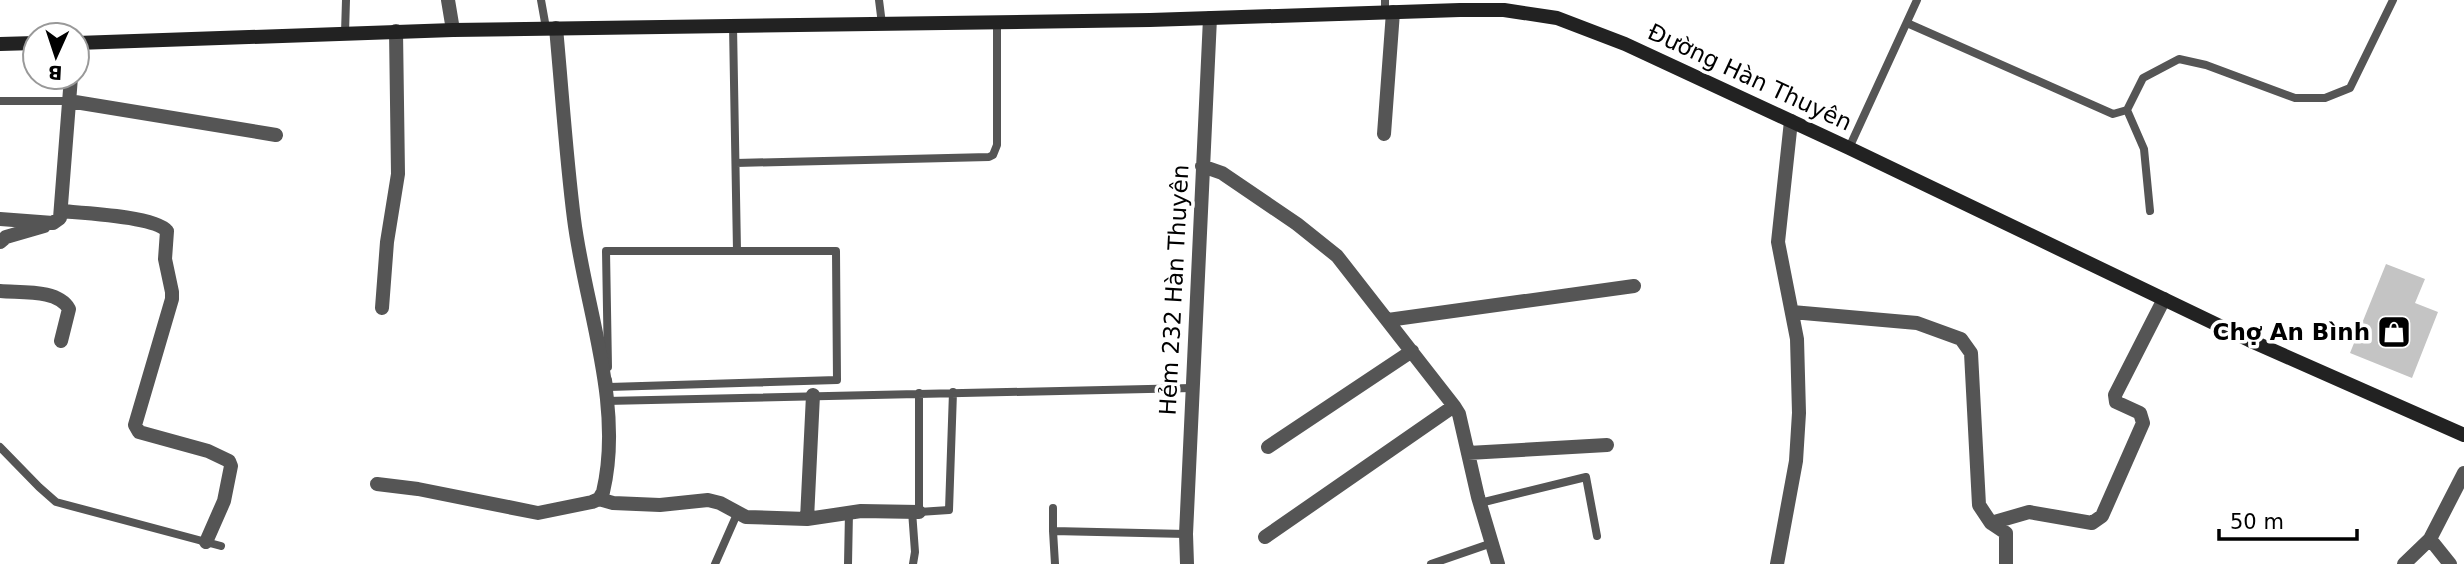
<svg xmlns="http://www.w3.org/2000/svg" width="2464" height="564" font-family="'DejaVu Sans',sans-serif">
<style>
.building{fill:#c4c4c4}
.lines{fill:none;stroke-linecap:round;stroke-linejoin:round}
.lane{stroke:#555;stroke-width:8}
.street{stroke:#555;stroke-width:14}
.secondary{stroke:#222;stroke-width:14}
.labels{text-anchor:middle;stroke-width:7;stroke-linejoin:round;paint-order:stroke}
.street-label{font-size:23px;fill:#000;stroke:#fff}
.poi-label{font-size:23px;font-weight:bold;fill:#000;stroke:#fff;text-anchor:end}
</style>
<rect width="100%" height="100%" fill="#fff"/>
<path class="building" d="M2386 264 2425 279 2415 303 2438 312 2412 378 2350 353Z"/>
<g class="lines">
<path class="lane" d="M541 0 546 28
M879 0 882 24
M1385 0V12
M1907 23 2113 114 2127 110
M345 33 346 0
M0 101H69
M1849 148 1917 0
M736 163 989 157 993 155 997 145V22
M2150 211 2144 149 2127 110 2143 78 2179 59 2206 65 2295 98H2325L2350 88 2393 0
M608 367 606 251H737L733 26
M608 380 609 387 837 380 836 251H737
M919 393V512L949 510 953 392
M606 401 1192 388
M0 447 39 487 56 502 221 546
M1480 503 1586 477 1597 536
M1053 508V531L1186 534
M912 511 915 552 913 564
M1053 531 1055 564
M715 564 737 514
M848 564 849 512
M1431 564 1492 543"/>
<path class="street" d="M448 0 453 30
M69 101 276 135
M1384 134 1393 12
M1202 166 1222 173 1297 224 1337 256 1454 406 1459 414 1478 497 1498 564
M61 211C83 213 154 216 167 231L165 259 172 292V299L135 425 139 432 208 451 229 461 231 466 224 501 206 542
M0 219 53 223 60 218 71 77
M0 242 6 237 44 226
M0 291C21 293 58 289 69 309L61 341
M382 308 387 242 398 174 396 31
M1792 312 1917 323 1961 339 1971 353 1979 505 1991 523 2006 533V564
M1388 320 1634 286
M1268 447 1412 351
M1468 453 1607 445
M377 484 418 489 538 513 592 502 599 499 603 492C624 404 585 307 574 219 566 156 562 92 556 28
M599 499 613 503 660 505 708 500 720 503 746 517 807 519 861 511 919 512
M807 519 813 395
M1991 523 2029 512 2092 523 2102 516 2143 423 2140 413 2116 402 2115 395 2164 299
M1265 537 1454 406
M2430 539 2450 564
M1187 564 1186 534 1210 18
M1777 564 1796 461 1799 413 1797 339 1778 242 1791 121
M2404 564 2430 539 2464 473"/>
<path class="secondary" d="M77 43 453 30 1150 20 1460 10H1504L1557 18 1625 44 1849 148 2249 340 2464 435
M0 44 35 43"/>
</g>
<defs>
<symbol id="shop-square" viewBox="-11 -11 22 22"><rect x="-9" y="-9" width="18" height="18" rx="4" fill="#000" stroke="#fff"/><path d="M-5-2.5h2.3a2.7 3.5 0 0 1 5.4 0H5L5.5 6h-11ZM-1.5-2.5h3a1.5 2.3 0 0 0-3 0Z" fill="#fff"/></symbol>
</defs>
<g fill-rule="evenodd">
<use href="#shop-square" x="2375" y="313" width="38" height="38"/>
</g>
<g class="labels">
<g class="street-label">
<text transform="translate(1750 77) rotate(25)" y="8">Đường Hàn Thuyên</text>
<text transform="translate(1174 290) rotate(-87)" y="8">Hẻm 232 Hàn Thuyên</text>
</g>
<g class="poi-label">
<text x="2370" y="340">Chợ An Bình</text>
</g>
</g>
<g transform="translate(56 56) rotate(183)"><circle r="33" fill="#ffffff" stroke="#999999" stroke-width="2"/>
<path d="M0-5L12 26L0 18L-12 26Z" fill="#000000"/>
<text y="-10" font-size="19" font-weight="bold" text-anchor="middle" fill="#000000">B</text>
</g>
<path d="M2219 529v10h138v-10" fill="none" stroke="#000000" stroke-width="3.5"/>
<text x="2230" y="529" font-size="21" fill="#000000" stroke="#ffffff" stroke-width="5" paint-order="stroke">50 m</text>
</svg>
